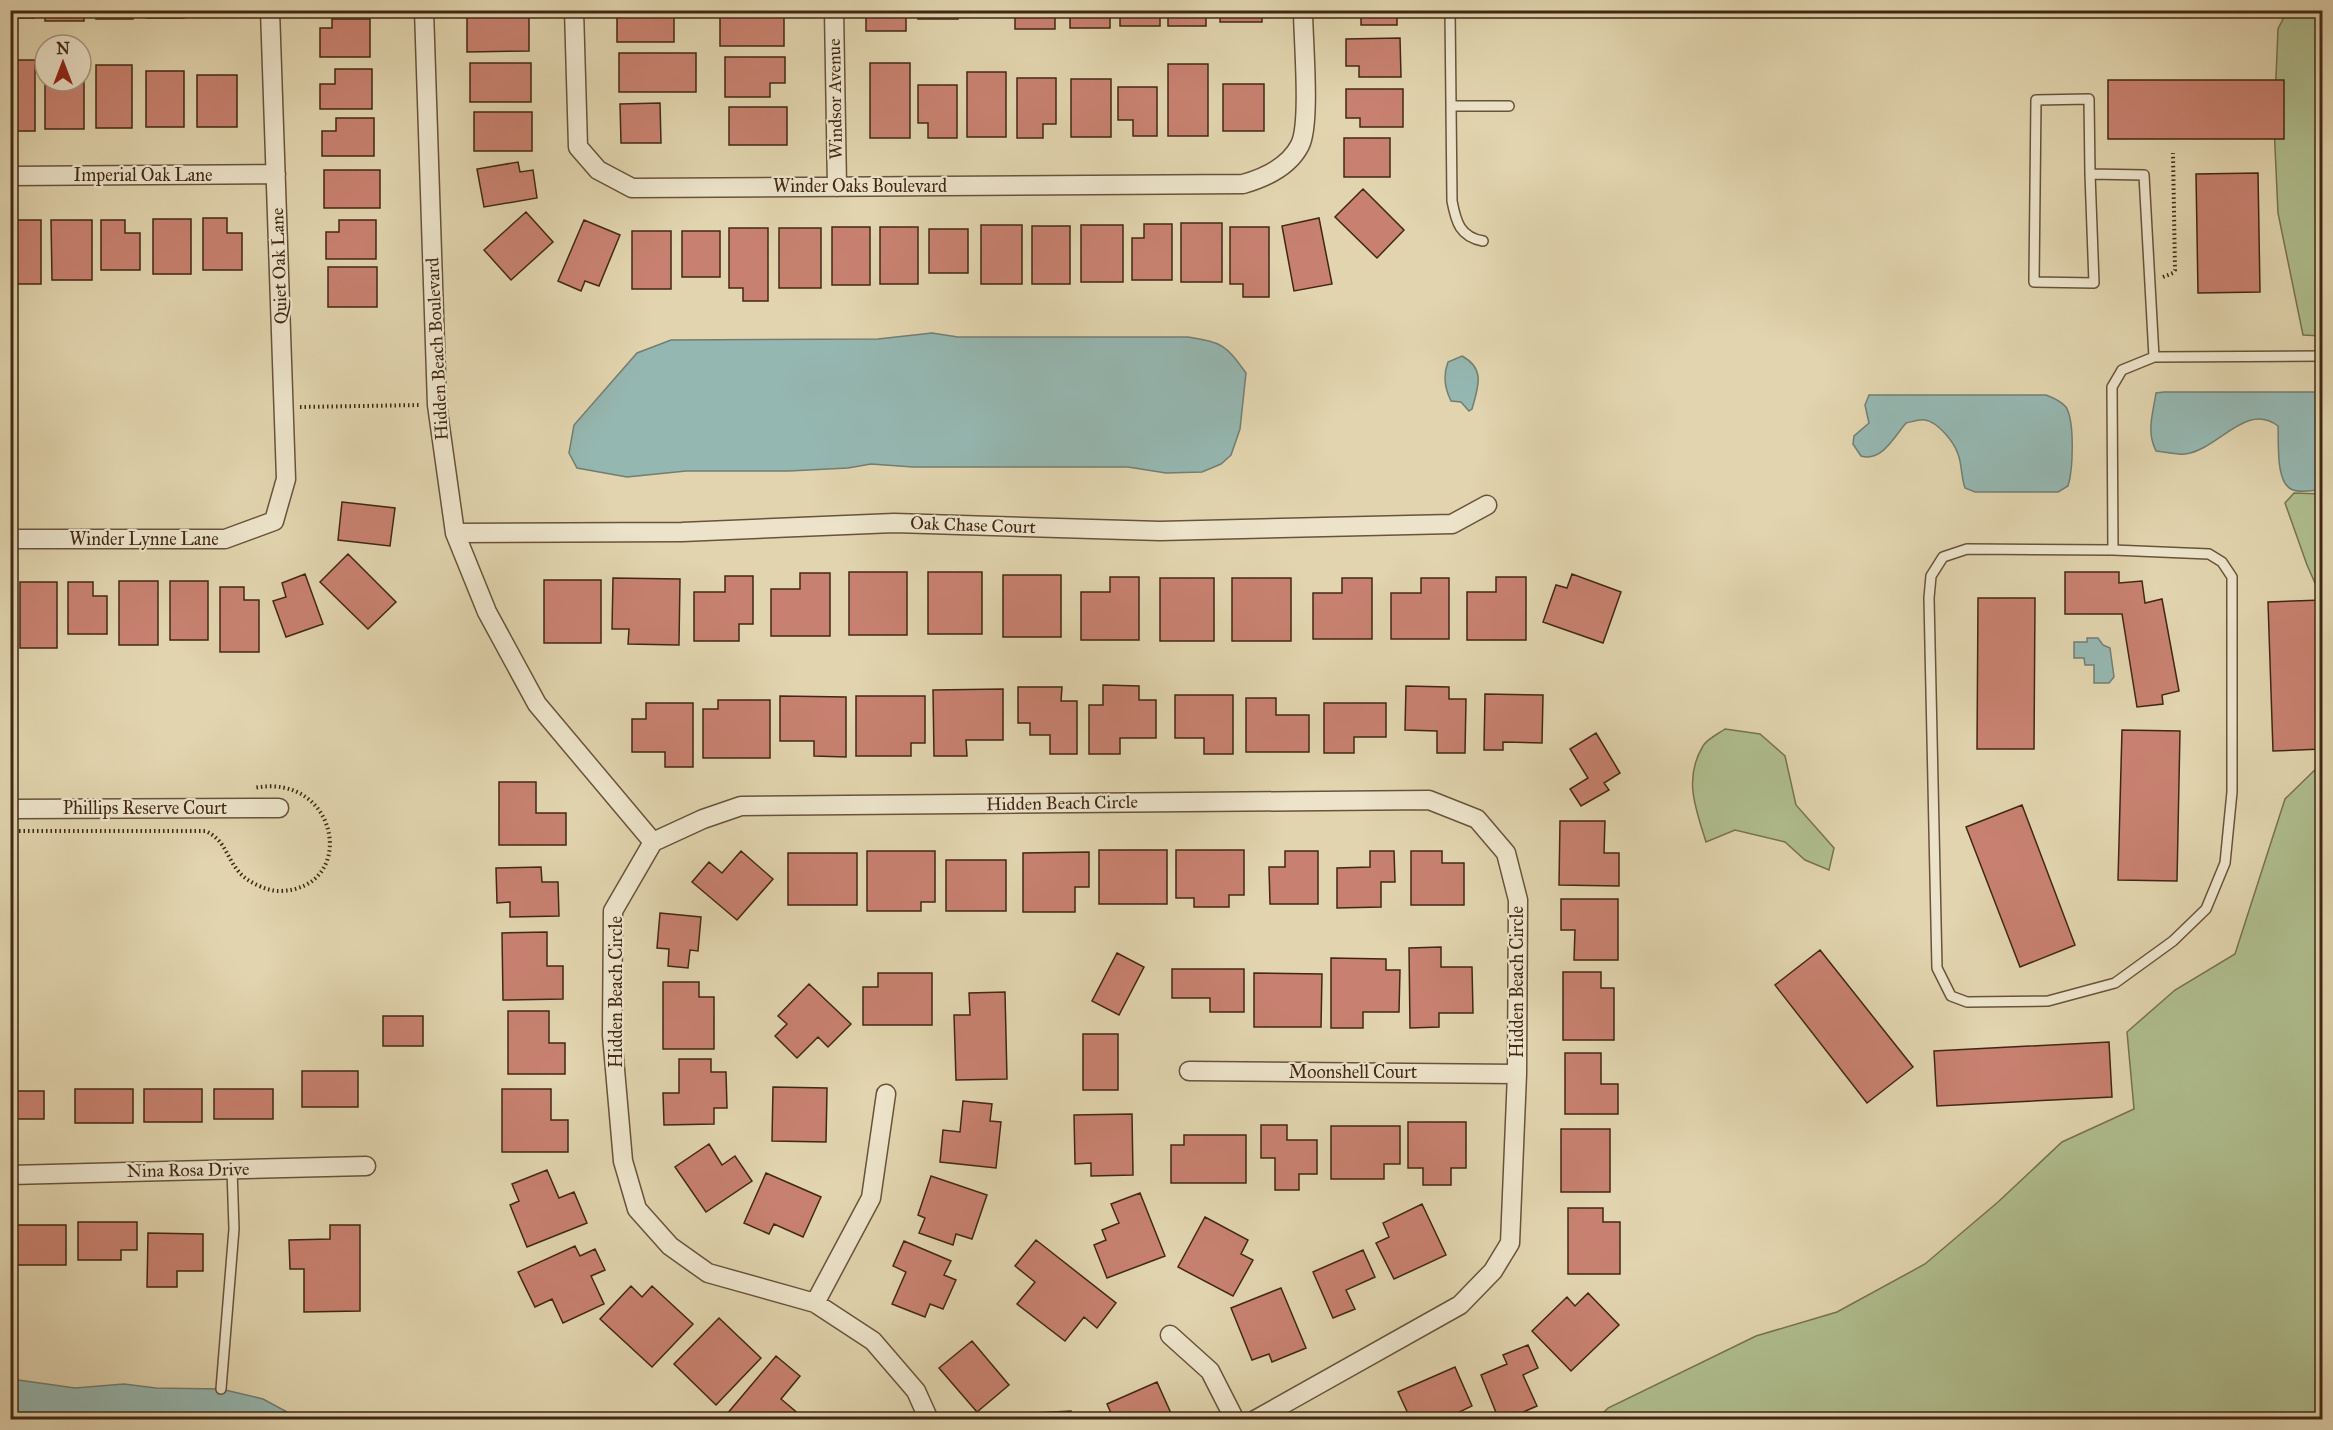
<svg xmlns="http://www.w3.org/2000/svg" width="2333" height="1430" font-family="'IM FELL Great Primer',serif">
<style>
.green{fill:#afbd8e;stroke:#787251;stroke-width:1.5}
.water{fill:#95b7b1;stroke:#737e72;stroke-width:1.5}
.building{fill:#c88170;stroke:#412814;stroke-width:1.5}
.lines{fill:none;stroke-linecap:round;stroke-linejoin:round}
.lane-casing{stroke:#69533a;stroke-width:12}
.street-casing{stroke:#69533a;stroke-width:21}
.path{stroke:#412814;stroke-width:4;stroke-dasharray:1.5 3;stroke-linecap:butt}
.lane{stroke:#ece3ca;stroke-width:9}
.street{stroke:#ece3ca;stroke-width:18}
.labels{text-anchor:middle;stroke-width:4.5;stroke-linejoin:round;paint-order:stroke}
.street-label{font-size:18px;fill:#412814;stroke:#ece3ca}
</style>
<rect width="100%" height="100%" fill="#e1d4ae"/>
<filter id="stains"><feTurbulence type="fractalNoise" baseFrequency=".00333" numOctaves="4"/><feColorMatrix values="0 0 0 0 .2 0 0 0 0 .09 0 0 0 0 .02 0 0 0 .5 -.17"/></filter>
<radialGradient id="worn" r=".72"><stop offset=".6" stop-color="#630" stop-opacity="0"/><stop offset="1" stop-color="#630" stop-opacity=".3"/></radialGradient>
<path class="green" d="M2287 11H2322V336L2303 335 2278 213 2274 125 2278 29Z
M2294 493 2322 494V599L2307 565 2285 503Z
M1725 729 1760 734 1785 756 1796 805 1834 848 1829 870 1805 860 1785 842 1735 830 1706 842C1696 809 1683 779 1703 746 1707 739 1718 734 1725 729Z
M2322 763V1419H1597L1608 1408 1756 1336 1837 1312 1925 1264 1998 1202 2062 1142 2134 1109 2127 1032 2175 990 2235 954 2285 799Z"/>
<path class="water" d="M932 333 958 337H1188C1223 343 1225 344 1246 373L1240 429 1231 455 1221 464 1202 472 1166 473 1128 467H913L871 464 848 468 789 471H686L627 477 577 468 569 453 574 425 637 353 671 340 878 339Z
M1462 356C1486 369 1478 387 1472 409L1469 411 1461 402 1451 401C1445 389 1443 375 1448 362Z
M2164 392H2322V490C2314 490 2301 493 2293 490 2275 484 2279 442 2278 426 2246 401 2218 450 2185 454 2176 455 2165 452 2156 451 2146 431 2153 414 2156 393Z
M1869 395H2046C2054 398 2061 401 2066 407 2075 422 2073 470 2068 486L2058 492H1975L1965 488C1961 477 1962 464 1958 454 1954 442 1938 422 1925 420 1919 419 1912 422 1906 423 1894 437 1882 462 1861 456L1853 444 1854 436 1869 423 1865 405Z
M2087 638H2098L2103 645 2110 648 2114 677 2109 683H2094V665H2085L2084 658H2074V642H2087Z
M11 1379 75 1388 124 1384 156 1388 221 1389 263 1399 300 1419 11 1420Z"/>
<path class="building" d="M10 10H34V18H10Z
M45 10H84V21H45Z
M96 10H133V19H96Z
M146 10H184V18H146Z
M194 10H228V16H194Z
M617 10H674V42H617Z
M720 10H784V46H720Z
M866 10H906V31H866Z
M918 10H958V19H918Z
M968 10H1008V17H968Z
M1015 10H1055V29H1015Z
M1070 10H1110V28H1070Z
M1120 10H1160V26H1120Z
M1168 10H1206V26H1168Z
M1220 10H1262V22H1220Z
M1345 10H1397V25H1361V13H1345Z
M529 12V51L467 52V13Z
M332 19H370V57H320V28H332Z
M1400 38 1401 77H1359V66H1346V39Z
M619 53H696V92H619Z
M725 57H785V83H770V97H725Z
M10 60H35V131H10Z
M470 63H531V102H470Z
M870 63H910V138H870Z
M1168 64H1208V136H1168Z
M96 65H132V128H96Z
M335 69H372V109H320V84H335Z
M146 71H184V127H146Z
M967 72H1006V137H967Z
M81 74H84V129H45V81H81Z
M197 75H237V127H197Z
M1017 78H1056V124H1043V138H1017Z
M1071 79H1111V137H1071Z
M2108 80H2284V139H2108Z
M1223 84H1264V131H1223Z
M918 85H957V138H928V123H918Z
M1118 87H1157V136H1133V120H1118Z
M1346 89H1403V127H1360V118H1346Z
M660 103 661 143H621L620 104Z
M729 107H787V145H729Z
M474 112H532V151H474Z
M336 118H374V156H322V131H336Z
M1344 138H1390V177H1344Z
M518 162 520 172 533 170 537 198 484 207 477 169Z
M324 170H380V208H324Z
M2258 173 2260 292 2198 293 2196 174Z
M1363 189 1404 230 1377 258 1335 217Z
M526 212 553 242 511 280 484 250Z
M203 218H227V233H242V270H203Z
M1319 218 1332 284 1294 291 1282 226Z
M153 219H191V274H153Z
M10 220H41V284H10Z
M51 220H92V280H52Z
M101 220H125V233H140V270H101Z
M339 220H376V259H326V232H339Z
M584 220 620 235 599 286 585 281 581 291 558 281Z
M1181 223H1222V282H1181Z
M1144 224H1172V280H1132V238H1144Z
M981 225H1022V284H981Z
M1081 225H1123V282H1081Z
M1032 226H1070V284H1032Z
M832 227H870V285H832Z
M880 227H918V284H880Z
M1230 227H1269V297H1243V284H1230Z
M729 228H768V301H743V288H729Z
M779 228H821V288H779Z
M929 229H968V273H929Z
M632 231H671V289H632Z
M682 231H720V277H682Z
M328 267H377V307H328Z
M342 502 395 508 390 546 338 540Z
M348 554 396 602 368 629 320 582Z
M849 572H907V635H849Z
M928 572H982V634H928Z
M2065 572H2119V583L2142 581 2145 603 2162 599 2179 691 2162 695 2163 704 2137 707 2122 614H2065Z
M800 573H830V636H771V589H800Z
M305 574 323 624 286 637 273 601 286 597 282 583Z
M1572 574 1621 592 1603 643 1543 622 1556 585 1567 588Z
M1003 575H1061V637H1003Z
M725 576H753V624H739V641H694V592H725Z
M1110 577H1139V640H1081V592H1110Z
M1496 577H1526V640H1467V592H1496Z
M613 578 680 579 679 645 628 644 629 629H612Z
M1160 578H1214V641H1160Z
M1232 578H1291V641H1232Z
M1342 578H1372V639H1313V593H1342Z
M1421 578H1449V639H1391V593H1421Z
M544 580H601V643H544Z
M119 581H158V645H119Z
M170 581H208V640H170Z
M20 582H57V648H20Z
M68 582H93V596H107V634H68Z
M220 587H244V600H259V652H220Z
M1978 598H2035L2034 749H1977Z
M2322 600V749L2273 751 2268 602Z
M1103 685 1139 686V700H1156V738H1120V754H1089V705H1103Z
M1406 686 1449 687V699H1466L1465 753H1437V731L1405 730Z
M1018 687H1062L1061 701H1077V754H1050V735H1030V723H1018Z
M1003 689V740H966L967 756H934L933 690Z
M1485 694 1543 695 1542 743 1503 742V750H1484Z
M1175 695H1233V754H1204V738H1175Z
M780 696 846 697V757L814 756V741H780Z
M856 696H925V743H911V756H856Z
M1246 698H1276V715H1309V752H1246Z
M718 700H770V758H703V709H718Z
M646 703H693V767H665V752H632V719H646Z
M1324 703H1386V737H1354V753H1324Z
M2122 730 2180 731 2177 881 2118 880Z
M1596 733 1620 773 1604 783 1609 790 1581 806 1570 789 1588 778 1570 749Z
M499 782H536V813H566V845H499Z
M2022 805 2075 945 2020 967 1966 827Z
M1560 821H1605L1604 853H1619V886L1559 885Z
M1099 850H1167V904H1099Z
M1176 850H1244V895H1229V907H1194V898H1176Z
M741 851 773 879 737 920 692 882 709 862 722 873Z
M867 851H935V902H921V911H867Z
M1285 851H1318V904H1270L1269 867H1285Z
M1370 851H1394L1395 882H1381V907L1337 908V868L1370 867Z
M1411 851H1442V863H1464V905H1411Z
M1089 852V887H1075V912H1023V853Z
M788 853H857V905H788Z
M946 860H1006V911H946Z
M541 867 542 882H558L559 916 510 917V902L497 903 496 868Z
M1561 899H1618V960H1574L1575 930H1561Z
M660 913 701 917 698 951 690 950 688 968 668 966 669 949 657 948Z
M547 932V966H563V999L503 1000 502 933Z
M1441 947V967H1472L1473 1013H1439V1027L1410 1028 1409 948Z
M1820 950 1913 1067 1867 1103 1775 985Z
M1117 953 1144 967 1119 1015 1092 1001Z
M1331 958 1386 959V970H1400L1399 1012H1363V1028H1331Z
M1172 969H1244V1012H1210V998H1172Z
M1563 972H1601V988H1614V1040H1563Z
M878 973H932V1025H863V987H878Z
M1254 973 1322 974 1321 1027H1254Z
M663 982H699V997H714V1049H663Z
M809 984 851 1024 828 1047 818 1037 797 1058 775 1036 787 1024 778 1016Z
M1005 992 1007 1079 956 1080 954 1015H970L969 993Z
M508 1011H549V1043H565V1074H508Z
M383 1016H423V1046H383Z
M1083 1034H1118V1090H1083Z
M2109 1042 2112 1097 1937 1106 1934 1051Z
M1565 1053H1601V1084H1618V1114H1565Z
M679 1059H711V1072H726L727 1108H714V1124L664 1125 663 1093H679Z
M302 1071H358V1107H302Z
M773 1087 827 1088 826 1142 772 1141Z
M75 1089H133V1123H75Z
M144 1089H202V1122H144Z
M214 1089H273V1119H214Z
M502 1089H551V1120H568V1152H502Z
M10 1091H44V1119H10Z
M963 1101 992 1104 990 1121 1001 1122 996 1168 940 1162 943 1130 960 1132Z
M1132 1114 1133 1175 1091 1176V1163L1075 1164 1074 1115Z
M1408 1122H1466V1168H1451V1185H1423V1168H1408Z
M1261 1125H1287V1140H1317V1174H1299V1190H1275V1158H1261Z
M1331 1126H1400V1164H1384V1179H1331Z
M1561 1129H1610V1192H1561Z
M1184 1135H1246V1183H1171V1145H1184Z
M709 1144 722 1165 735 1156 752 1181 706 1212 675 1167Z
M547 1170 559 1198 574 1192 587 1223 527 1247 510 1205 519 1201 512 1184Z
M766 1173 821 1197 803 1237 774 1224 769 1234 744 1223Z
M931 1176 987 1195 972 1239 956 1234 953 1245 919 1233 925 1218 918 1215Z
M1140 1193 1165 1256 1107 1278 1094 1245 1106 1240 1102 1230 1119 1223 1111 1204Z
M1422 1204 1446 1255 1394 1279 1376 1243 1389 1237 1383 1223Z
M1568 1208H1603V1222H1620V1274H1568Z
M1205 1217 1248 1240 1241 1254 1253 1260 1233 1296 1178 1267Z
M78 1222H137V1250H121V1260H78Z
M10 1225H66V1265H10Z
M330 1225H360V1311L304 1312V1269H290L289 1240 330 1239Z
M148 1233 203 1234V1271H177V1287H147Z
M1036 1240 1116 1303 1097 1328 1084 1317 1065 1341 1017 1304 1035 1282 1015 1266Z
M904 1241 951 1261 944 1275 956 1280 943 1309 930 1304 925 1317 892 1304 906 1272 893 1266Z
M575 1246 580 1256 595 1249 605 1270 591 1276 604 1304 563 1323 552 1299 535 1307 518 1272Z
M1363 1250 1375 1277 1346 1290 1355 1309 1333 1318 1313 1272Z
M631 1286 642 1297 652 1286 693 1324 652 1367 600 1319Z
M1281 1288 1306 1348 1272 1362 1269 1354 1252 1360 1231 1308Z
M1588 1293 1619 1325 1571 1371 1532 1331 1567 1297 1575 1306Z
M719 1318 761 1358 716 1405 674 1364Z
M972 1341 1009 1385 977 1412 939 1368Z
M1528 1345 1538 1368 1523 1375 1537 1406 1505 1420H1499L1481 1375 1507 1364 1503 1355Z
M776 1356 800 1376 781 1399 806 1420H734L727 1414Z
M1455 1367 1472 1406 1451 1416 1453 1420H1411L1398 1392Z
M1157 1382 1174 1420H1114L1107 1404Z
M1071 1411V1420H996V1415Z"/>
<g class="lines">
<defs>
<path id="lane" d="M1450 10 1452 201C1456 222 1460 237 1483 241
M1451 106H1509
M2090 174 2094 283 2034 282 2036 100 2089 99 2090 174 2144 175 2154 357
M1967 549 2113 550 2209 554 2222 562 2232 577V792L2225 863 2206 909 2173 941 2115 983 2048 1001 1967 1002 1951 996 1937 968 1929 598 1931 576 1943 557Z
M2113 550 2112 387 2122 370 2154 357 2322 356
M221 1389 234 1229 232 1169"/>
<path id="street" d="M424 10 437 405 455 533 487 612 537 704 653 842
M574 10 578 147 598 170 632 188 1243 184C1264 178 1289 167 1300 145 1311 123 1303 39 1303 10
M834 10 837 187
M10 176 276 174
M455 533 682 532 894 523 1160 531 1452 524 1487 505
M10 539H225L274 521 286 479 270 10
M10 809 279 808
M1189 1071 1517 1074
M10 1175 366 1166
M815 1303 871 1198 886 1094
M1170 1335 1210 1371 1235 1420
M929 1420 916 1391 873 1341 815 1303 708 1273 670 1246 637 1209 623 1161 612 1035 613 911 653 842 703 819 741 806 1429 800 1477 819 1506 853 1518 900 1517 1074 1510 1243 1493 1271 1460 1305 1255 1420"/>
</defs>
<use href="#lane" class="lane-casing"/>
<use href="#street" class="street-casing"/>
<path class="path" d="M2163 277 2173 273 2175 270 2173 153
M300 407 421 405
M10 831H205C225 839 226 857 239 872 247 882 267 891 279 891 359 890 340 771 254 788"/>
<use href="#lane" class="lane"/>
<use href="#street" class="street"/>
</g>
<g class="labels">
<g class="street-label">
<text transform="translate(835 99) rotate(-91)" y="6">Windsor Avenue</text>
<text x="143" y="181">Imperial Oak Lane</text>
<text x="860" y="192">Winder Oaks Boulevard</text>
<text transform="translate(279 266) rotate(-92)" y="6">Quiet Oak Lane</text>
<text transform="translate(437 349) rotate(-93)" y="6">Hidden Beach Boulevard</text>
<text transform="translate(973 525) rotate(2)" y="6">Oak Chase Court</text>
<text x="144" y="545">Winder Lynne Lane</text>
<text transform="translate(1062 803) rotate(-1)" y="6">Hidden Beach Circle</text>
<text x="145" y="814">Phillips Reserve Court</text>
<text transform="translate(1517 982) rotate(-90)" y="6">Hidden Beach Circle</text>
<text transform="translate(616 992) rotate(-90)" y="6">Hidden Beach Circle</text>
<text x="1353" y="1078">Moonshell Court</text>
<text transform="translate(188 1170) rotate(-1)" y="6">Nina Rosa Drive</text>
</g>
</g>
<rect width="2333" height="1430" fill="none" stroke="#e1d4ae" stroke-width="36"/>
<rect x="12" y="12" width="2309" height="1406" fill="none" stroke="#412814" stroke-width="3"/>
<rect x="18" y="18" width="2297" height="1394" fill="none" stroke="#412814" stroke-width="1.5"/>
<g transform="translate(63 63)"><circle r="28" fill="#ece3ca" stroke="#a89881" stroke-width="1.5"/>
<path d="M0-4.5L10 22L0 15L-10 22Z" fill="#8f2418"/>
<text y="-9" font-size="16" font-weight="bold" text-anchor="middle" fill="#412814">N</text>
</g>
<rect width="100%" height="100%" filter="url(#stains)"/>
<rect width="100%" height="100%" fill="url(#worn)"/>
</svg>
